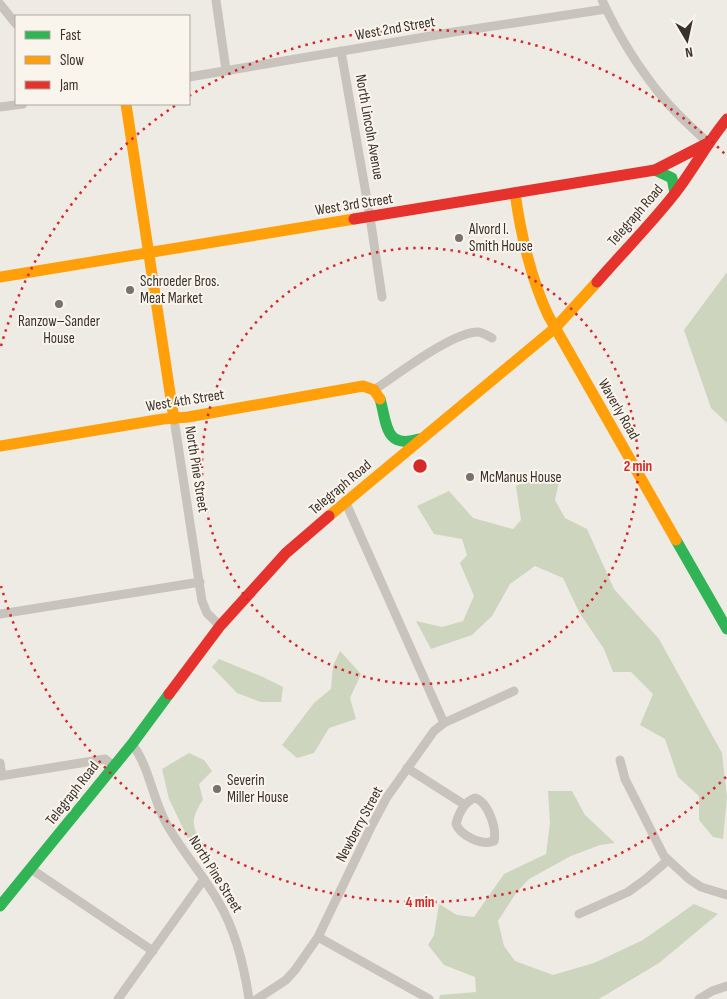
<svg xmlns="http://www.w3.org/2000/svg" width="727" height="999" font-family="'Sofia Sans Condensed',sans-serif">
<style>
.green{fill:#ced5be}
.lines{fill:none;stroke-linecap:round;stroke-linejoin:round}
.street{stroke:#c8c3bd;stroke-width:9}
.fast{stroke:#30b455;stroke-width:11}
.slow{stroke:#ff9f0a;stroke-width:11}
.jam{stroke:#e5322d;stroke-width:11}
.ring{fill:none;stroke:#d62828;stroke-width:2.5;stroke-dasharray:2.5 5}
.poi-dot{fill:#79726b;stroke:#faf5ec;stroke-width:2}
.labels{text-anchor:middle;stroke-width:4;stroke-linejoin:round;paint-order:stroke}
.street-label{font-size:15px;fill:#3a312a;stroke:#faf5ec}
.poi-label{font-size:15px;fill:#3a312a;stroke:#faf5ec;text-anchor:start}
.centre{fill:#d62828;stroke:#faf5ec;stroke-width:2.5}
.ring-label{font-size:15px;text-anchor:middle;font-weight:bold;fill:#d62828;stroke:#faf5ec;stroke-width:4;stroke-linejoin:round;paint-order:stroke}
</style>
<rect width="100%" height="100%" fill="#eeebe4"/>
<path class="green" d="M727 272V423L711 408 684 330Z
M539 474 560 477 555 500 565 518 587 529 614 589 659 639 722 753 727 798 723 839 713 837 699 820V796L678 777 665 739 640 725 653 694 631 672H613L604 649 579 612 563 578 535 566 510 584 492 616 472 635 431 649 416 621 442 627 463 621 474 596 460 563 467 555 462 539 434 534 417 506 449 491 473 518 513 529 521 520 516 486Z
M340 651 361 674 350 698 356 719 329 728 314 753 297 758 282 745 314 703 331 689 333 666Z
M219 659 263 677 283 687 281 702H261L237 693 212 667Z
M189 753 204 760 212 771 199 784 203 800C186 824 195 832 210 853L196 855 169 799 162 769Z
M548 791H572L585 815 615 843 600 845 571 856 529 879 516 893 498 921 504 946 515 961 553 975 594 963 643 940 694 904 718 914 659 963 599 999H439L440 995 476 992 475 977 444 965 428 945 434 935 439 904 457 915 474 917 504 874 546 854 550 823Z"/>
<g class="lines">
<path class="street" d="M216 0 226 70
M602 0C618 35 639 69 664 99 677 115 693 128 708 143
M0 4 16 24
M341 51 370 217 382 297
M189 77 454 32 606 9
M0 107 23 104
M374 390C397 375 452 332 478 332 482 332 488 336 492 338
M174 419 202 601 207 613 220 626
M345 501 444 723
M0 614 200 582
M132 744C149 766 152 796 165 821 180 849 202 873 218 901 236 931 244 965 249 999
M620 760 625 779 664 856 689 879 701 887 727 895
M0 763 2 776
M407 768 465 805
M0 776 105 759 113 765
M475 798C488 802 497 828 494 841 482 846 461 836 456 824 458 814 465 801 475 798Z
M31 869 153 951
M579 914 628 892 646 879 668 860
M318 937 429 999
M118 999 204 879
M257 999 286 980 295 970 318 937 371 827 387 797 434 731 444 723 514 691
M699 999 712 991 727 986"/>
<path class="fast" d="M655 170 672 178 675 193
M380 399C387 422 384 450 419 439
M676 540 727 629
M0 906 132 744 169 694"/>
<path class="slow" d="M126 104 174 419
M515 193C521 236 530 276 548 315L676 540
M0 277 354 219
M0 446 163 419 188 417 363 386 374 390 380 399
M329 516 555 328 597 282"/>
<path class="jam" d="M354 219 655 170 708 143
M597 282C623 252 652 223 676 192 694 168 708 142 727 119
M169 694 220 626 286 553 329 516"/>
</g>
<g class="ring">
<circle cx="420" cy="466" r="218"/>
<path d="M726 777A436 436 0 0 1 1 586M1 346A436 436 0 0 1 176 105M189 96A436 436 0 0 1 726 155"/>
</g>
<g class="poi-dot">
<circle cx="459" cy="238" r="5"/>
<circle cx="130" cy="290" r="5"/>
<circle cx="59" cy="304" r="5"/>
<circle cx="470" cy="477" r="5"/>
<circle cx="217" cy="789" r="5"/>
</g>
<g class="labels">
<g class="street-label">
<text transform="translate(395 28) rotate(-10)" y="5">West 2nd Street</text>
<text transform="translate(370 127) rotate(80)" y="5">North Lincoln Avenue</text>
<text transform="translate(354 204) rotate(-9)" y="5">West 3rd Street</text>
<text transform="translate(635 215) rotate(-49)" y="5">Telegraph Road</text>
<text transform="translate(185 400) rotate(-9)" y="5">West 4th Street</text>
<text transform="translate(619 409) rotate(60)" y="5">Waverly Road</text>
<text transform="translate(197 469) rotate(81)" y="5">North Pine Street</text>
<text transform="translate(340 487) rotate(-40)" y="5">Telegraph Road</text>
<text transform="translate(72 793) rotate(-52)" y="5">Telegraph Road</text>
<text transform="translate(359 824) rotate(-62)" y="5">Newberry Street</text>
<text transform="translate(216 874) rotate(58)" y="5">North Pine Street</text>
</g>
<g class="poi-label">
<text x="469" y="234">Alvord I.<tspan x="469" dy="17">Smith House</tspan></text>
<text x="140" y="286">Schroeder Bros.<tspan x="140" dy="17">Meat Market</tspan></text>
<text x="59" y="326" text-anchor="middle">Ranzow–Sander<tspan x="59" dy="17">House</tspan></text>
<text x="480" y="482">McManus House</text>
<text x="227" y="785">Severin<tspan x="227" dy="17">Miller House</tspan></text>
</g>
</g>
<circle cx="420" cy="466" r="8" class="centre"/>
<g class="ring-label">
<text x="638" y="471">2 min</text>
<text x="420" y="907">4 min</text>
</g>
<rect x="15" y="15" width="175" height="90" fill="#faf5ec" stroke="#ada79e"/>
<rect x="25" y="31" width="25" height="8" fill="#30b455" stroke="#ada79e"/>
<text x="60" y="40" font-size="15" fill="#3a312a">Fast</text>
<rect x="25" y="56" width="25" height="8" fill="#ff9f0a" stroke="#ada79e"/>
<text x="60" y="65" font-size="15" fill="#3a312a">Slow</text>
<rect x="25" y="81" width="25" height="8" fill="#e5322d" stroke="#ada79e"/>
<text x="60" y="90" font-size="15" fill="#3a312a">Jam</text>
<g transform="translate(687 40) rotate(171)" stroke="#faf5ec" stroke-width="4" paint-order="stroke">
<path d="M0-4L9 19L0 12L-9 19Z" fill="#3a312a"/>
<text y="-8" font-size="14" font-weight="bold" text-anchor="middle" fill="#3a312a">N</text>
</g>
</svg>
